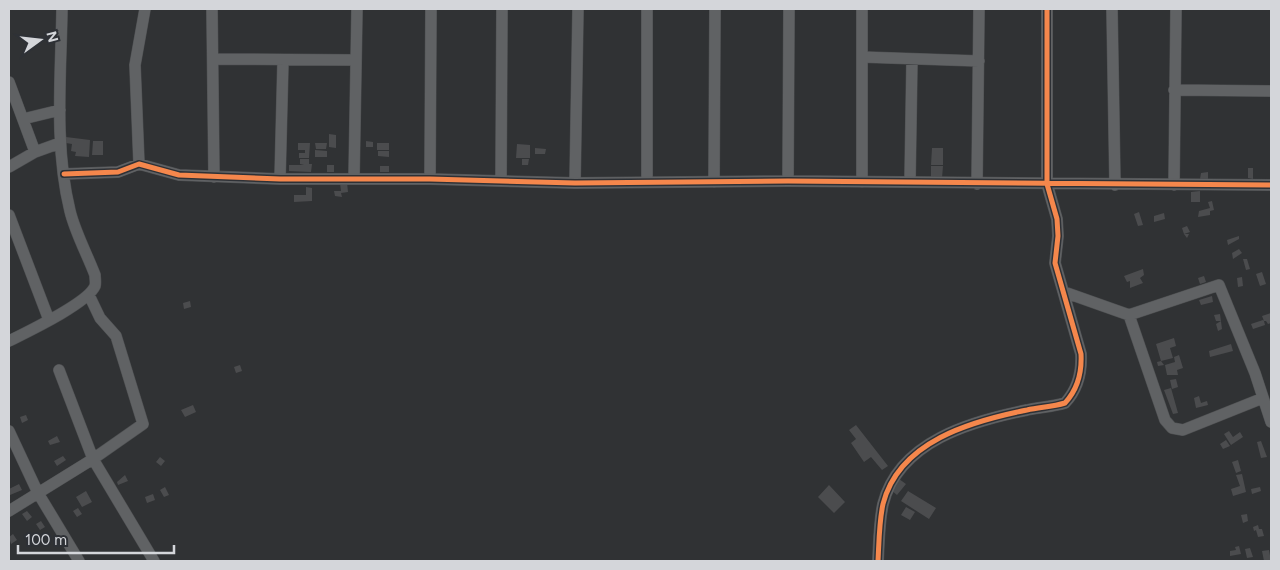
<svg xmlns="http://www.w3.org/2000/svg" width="1280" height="570" font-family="Figtree,sans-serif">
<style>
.building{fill:#4b4c4e}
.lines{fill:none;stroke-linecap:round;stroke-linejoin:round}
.minor-casing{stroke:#4d4f51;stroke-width:12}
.minor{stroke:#606264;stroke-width:11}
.cycleway-casing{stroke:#2e3136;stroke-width:8}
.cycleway{stroke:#f5874c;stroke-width:5}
</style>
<rect width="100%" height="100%" fill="#303234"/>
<path class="building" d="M329 134 336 135V148L329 147Z
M66 137 90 140 89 157 75 156 76 152 71 151 72 144 66 143Z
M93 141H103V155H92Z
M366 141 373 142V147H366Z
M298 143H310L309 158H299V153H305V150H298Z
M315 143H327L326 149H316Z
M377 143H389V150H377Z
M517 144 530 145V158H516Z
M535 148 546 149 545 154H535Z
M932 148H943V165H931Z
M315 150 327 151V157H315Z
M378 151H389V157L378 156Z
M300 159H309V164H312L311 172 289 171V165H304L300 164Z
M522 159H529L528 165H522Z
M327 165H334V172H327Z
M380 166H389V172H380Z
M931 166H943L942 178H931Z
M1248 168H1253V179L1248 178Z
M1208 172V179H1200L1201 173Z
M347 182 348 192 341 193 342 197 335 196 334 191H341L340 183Z
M306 187 312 188V201L294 202V195H306Z
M1200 191V202H1191V192Z
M1212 201 1214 210 1210 211V208V215L1198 217 1199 211 1210 208 1208 202Z
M1139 212 1143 225 1138 226 1134 214Z
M1164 213 1165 219 1154 222V216Z
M1187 226 1190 232 1184 234H1189L1187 238 1184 234 1182 228Z
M1239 236V239L1228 245 1227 240Z
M1239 249 1242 253 1233 259 1232 253Z
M1243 259H1247L1250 269 1246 270Z
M1143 269 1144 275 1140 278 1143 283 1130 288V281L1127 282 1124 276Z
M1262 272 1266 284 1260 286 1256 274Z
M1204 276 1206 282 1200 284 1198 278Z
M1242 277 1243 286 1238 287 1237 278Z
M1212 296 1213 302 1201 305 1199 300Z
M190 301 191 307 184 309 183 303Z
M1271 313V323L1268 324 1266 321H1264L1265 325 1253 329 1251 324 1263 320 1264 321 1262 316Z
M1220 314 1222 329 1218 331 1216 324 1221 321H1216L1214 315Z
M1174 338 1176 346 1170 348 1173 358 1161 361 1164 365 1158 366 1157 362 1161 361 1156 344Z
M1231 344 1233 351 1210 357 1209 351Z
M1179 355 1183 368 1177 370 1178 375H1167L1165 365 1175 362 1174 357Z
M240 365 242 371 236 373 234 367Z
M1176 379 1178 387 1172 389 1170 380Z
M1171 388 1178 413 1173 414 1164 390Z
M1199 396 1201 403 1207 401 1208 405 1196 408 1194 398Z
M193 405 196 412 185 417 181 410Z
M26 415 28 420 22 423 20 417Z
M856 425 888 466 882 470 871 457 864 462 851 443 856 439 849 430Z
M1229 431 1233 437 1240 432 1243 437 1231 445 1224 434Z
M57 436 60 442 50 445 48 441Z
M1226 440 1230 446 1223 449 1220 444Z
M1261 441 1267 457 1261 458 1257 442Z
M63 456 66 460 57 466 54 461Z
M160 457 165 461 161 466 156 462Z
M1238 460 1241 471 1236 473 1232 462Z
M1242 474 1246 492 1233 496 1231 489 1240 486 1236 475Z
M125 475 128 481 118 485 117 482Z
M899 479 906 484 897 495 891 490Z
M19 484 22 490 10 495 9 489Z
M829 485 845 502 834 513 818 497Z
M165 487 169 495 164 497 160 490Z
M1260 487 1261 491 1252 494 1251 489Z
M86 491 92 502 82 507 76 497Z
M908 491 936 508 929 519 901 501Z
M153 494 155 500 147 503 145 497Z
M906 507 915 512 910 520 901 515Z
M78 508 82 514 77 517 73 511Z
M27 511 32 517 27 521 22 514Z
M1247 514 1248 521 1243 523 1241 515Z
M41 521 45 527 40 530 36 524Z
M1258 525 1259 529H1262L1264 536 1258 537 1256 530 1254 531 1253 527Z
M13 534 17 540 11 544 9 537Z
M1239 546 1241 554 1230 556V551L1236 550 1235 547Z
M1250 548 1253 557 1247 558 1245 549Z
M1269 550 1271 561H1264L1262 551Z"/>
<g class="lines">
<defs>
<path id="minor" d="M212 9 214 177
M647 9V182
M862 9V182
M1112 9 1115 185
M862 57 979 61
M213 59 356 60
M9 82 35 152
M1174 90 1271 91
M23 119 60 110
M139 164 135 65 145 9
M9 167 35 152 60 143
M64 174 118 172 139 164 179 175 280 179H430L575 183 788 181 1271 185
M354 178 357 9
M280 179 283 61
M430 179 431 9
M501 181 502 9
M788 181 789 9
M910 181 912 59
M714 182 715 9
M575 183 578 9
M977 184 979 9
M1174 185 1176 9
M9 215 49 320
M1064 292 1129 315 1219 285 1255 373 1271 422
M1129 315 1165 420 1172 428 1183 430 1263 398
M9 341C27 332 88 303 95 286 96 283 95 278 95 275 87 254 75 232 70 211 54 146 61 75 62 9
M59 370 93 459 154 561
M9 431 38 493 79 561
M9 511 93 459 143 424 116 336 100 318 89 295
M878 561C879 543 879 522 883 504 899 441 972 421 1027 410 1040 407 1052 407 1065 403 1078 389 1082 373 1081 354L1055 263 1058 236 1057 219 1047 184V9"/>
</defs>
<use href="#minor" class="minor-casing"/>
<use href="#minor" class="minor"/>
<defs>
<path id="cycleway" d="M64 174 118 172 139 164 179 175 280 179H430L575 183 788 181 1271 185
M878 561C879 543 879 522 883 504 899 441 972 421 1027 410 1040 407 1052 407 1065 403 1078 389 1082 373 1081 354L1055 263 1058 236 1057 219 1047 184V9"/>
</defs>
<use href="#cycleway" class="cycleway-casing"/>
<use href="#cycleway" class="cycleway"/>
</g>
<rect width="1280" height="570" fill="none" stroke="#d4d6da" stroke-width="20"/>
<g transform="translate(40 40) rotate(75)" stroke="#2e3136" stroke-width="4" paint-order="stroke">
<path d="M0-4L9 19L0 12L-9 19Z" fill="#d4d6da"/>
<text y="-8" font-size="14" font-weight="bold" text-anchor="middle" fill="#d4d6da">N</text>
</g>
<path d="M18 545v8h156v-8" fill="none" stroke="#d4d6da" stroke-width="2.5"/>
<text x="25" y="545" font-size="15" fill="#d4d6da" stroke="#2e3136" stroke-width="4" paint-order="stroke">100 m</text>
</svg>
